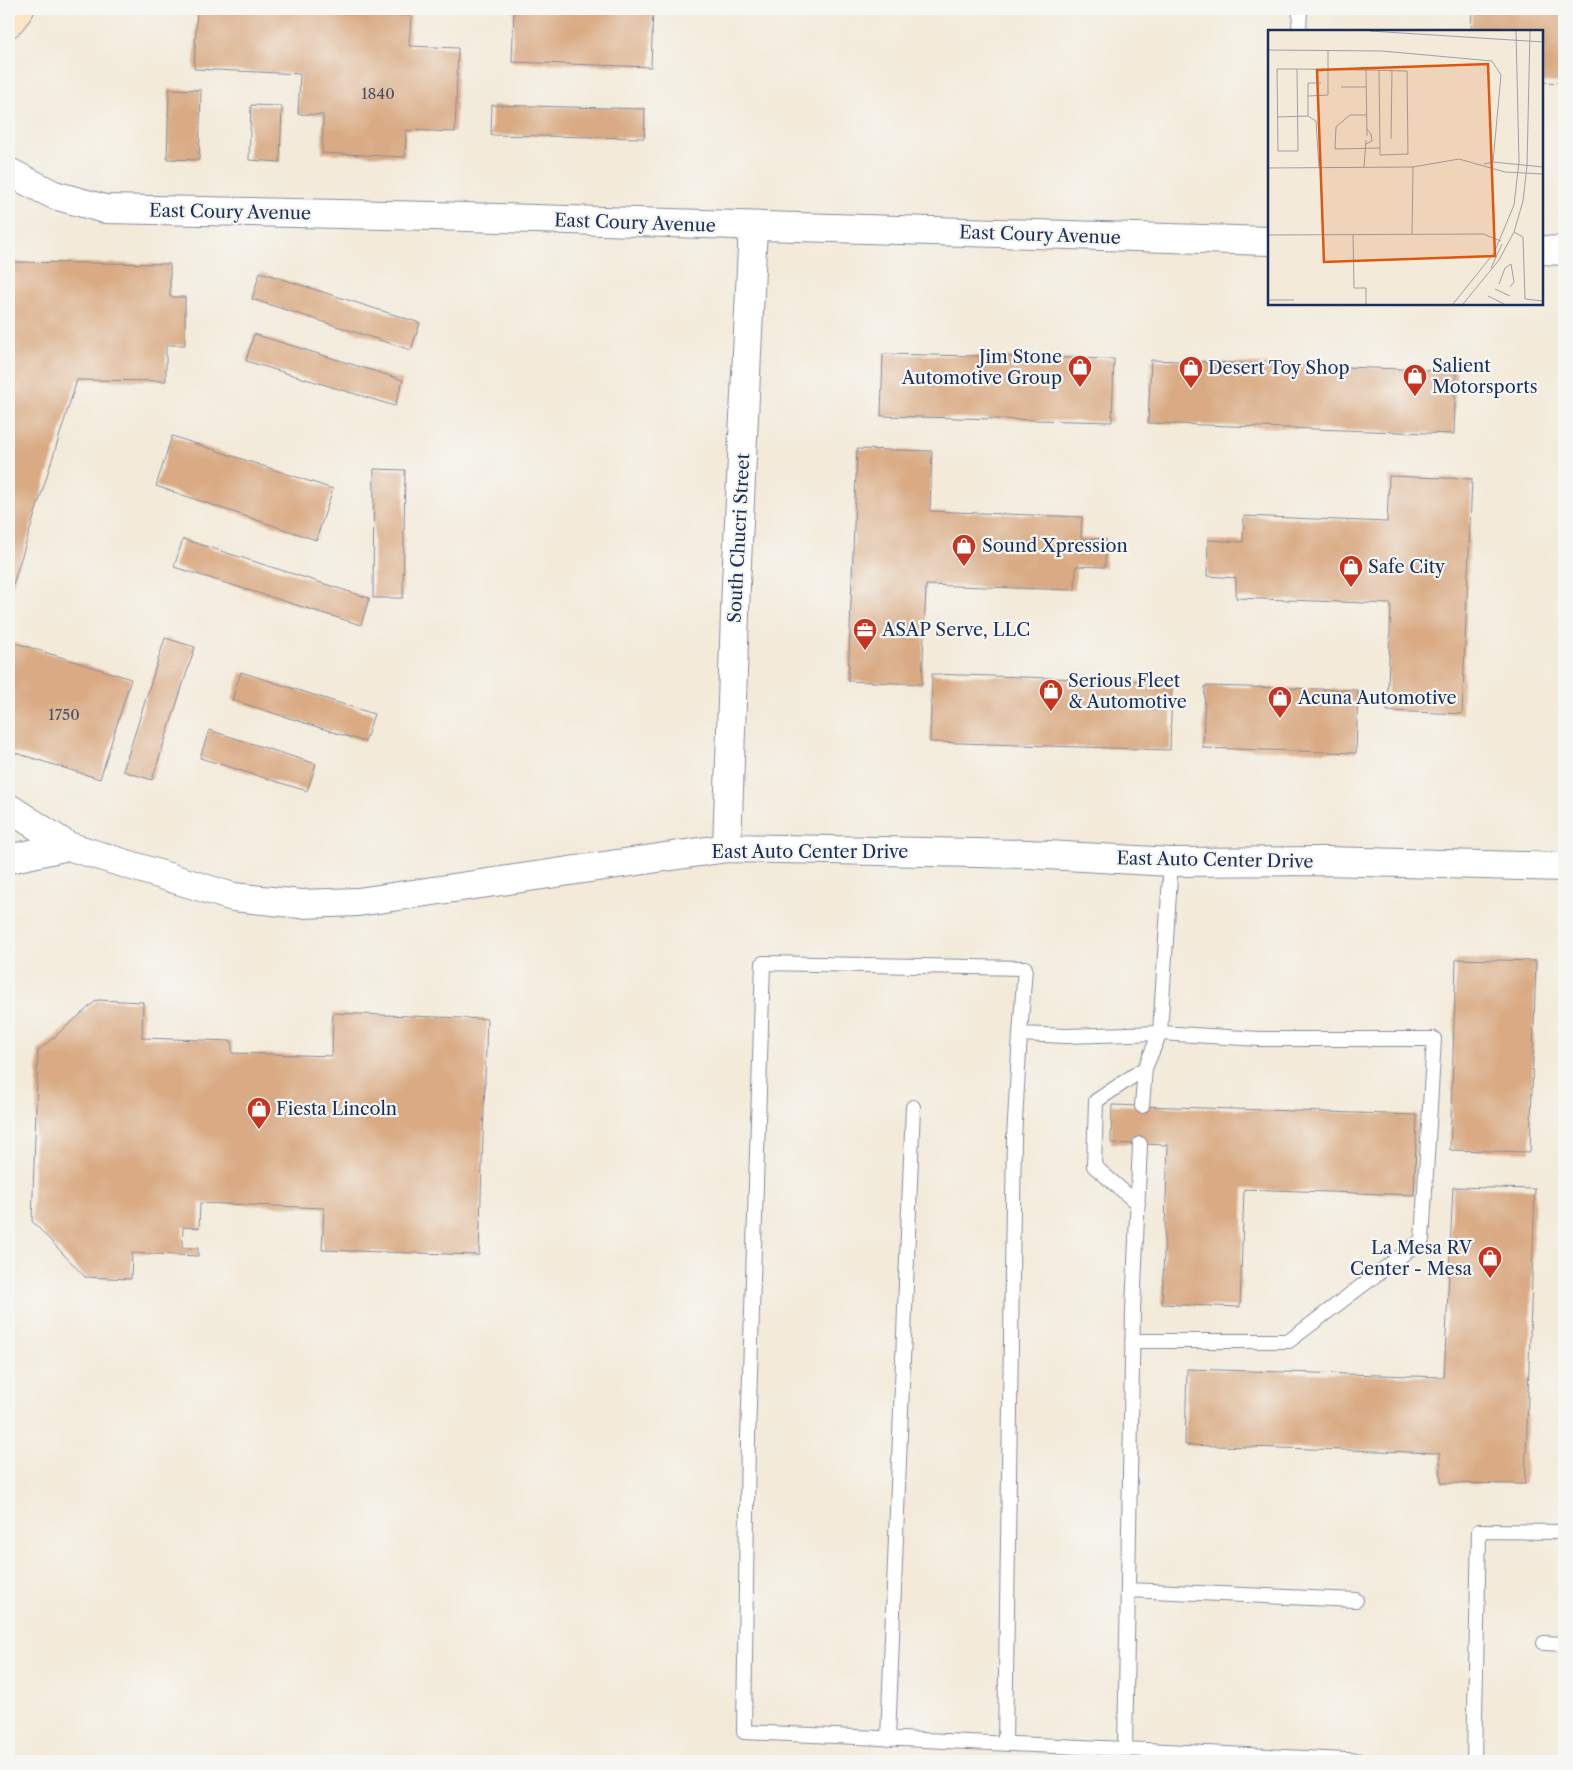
<svg xmlns="http://www.w3.org/2000/svg" width="1573" height="1770" font-family="'Libre Caslon Text',serif">
<style>
.building{fill:#d9aa83}
.lines{fill:none;stroke-linecap:round;stroke-linejoin:round}
.service-casing{stroke:#878c9c;stroke-width:16}
.minor-casing{stroke:#878c9c;stroke-width:30}
.secondary-casing{stroke:#878c9c;stroke-width:30}
.service{stroke:#fff;stroke-width:14}
.minor{stroke:#fff;stroke-width:28}
.secondary{stroke:#fbe6c4;stroke-width:28}
.labels{text-anchor:middle;stroke-width:4.5;stroke-linejoin:round;paint-order:stroke}
.number-label{font-size:15px;fill:#4a4e67}
.street-label{font-size:18px;fill:#1b2f5e;stroke:#f6f6f2}
.poi-label{font-size:18px;fill:#1b2f5e;stroke:#f6f6f2;text-anchor:start}
.inset-road{fill:none;stroke:#9d9fa8;stroke-width:1}
.view{fill:#de5710;fill-opacity:0.15;stroke:#de5710;stroke-width:2.5}
.inset-edge{fill:none;stroke:#1b2f5e;stroke-width:2.5}
</style>
<rect width="100%" height="100%" fill="#f6f6f2"/>
<filter id="ink" filterUnits="userSpaceOnUse"><feTurbulence type="fractalNoise" baseFrequency=".02" numOctaves="2"/><feDisplacementMap in="SourceGraphic" scale="10" xChannelSelector="R" yChannelSelector="G"/><feConvolveMatrix kernelMatrix="1 2 1 2 8 2 1 2 1" color-interpolation-filters="sRGB"/></filter>
<filter id="wash" filterUnits="userSpaceOnUse"><feTurbulence type="fractalNoise" baseFrequency=".0096" numOctaves="4" result="noise"/><feDisplacementMap in="SourceGraphic" scale="20" xChannelSelector="R" yChannelSelector="G"/><feGaussianBlur stdDeviation="1.12" result="paint"/><feColorMatrix in="noise" values="0 0 0 0 0 0 0 0 0 0 0 0 0 0 0 0 0 1.4 0 .05"/><feComposite in="paint" operator="in"/></filter>
<g filter="url(#wash)">
<rect width="100%" height="100%" fill="#f3ead9"/>
<g id="blocks">
<path class="building" d="M197 9H242L411 16 409 46 458 48 455 132 406 130 405 157 322 153 323 115 298 114 300 74 194 69Z
M514 9H653L651 67 512 62Z
M1472 9H1564V83L1542 82V31H1471Z
M169 89 201 90 199 160 167 159Z
M251 105 282 106 280 162 249 160Z
M492 105 645 109 644 138 491 135Z
M9 262 170 264V297H185V345H166V381L77 380 9 597Z
M260 272 420 323 411 350 252 299Z
M254 334 403 380 395 406 246 361Z
M883 354 1114 359 1112 422 881 416Z
M1151 360 1456 371 1454 434 1148 423Z
M172 436 333 489 316 540 156 486Z
M857 449 932 451 930 511 1082 517 1081 538 1106 539 1105 567 1076 566 1075 590 926 585 922 684 848 681Z
M374 469 405 470 403 598H373Z
M1389 476 1472 479 1462 714 1387 711 1391 604 1236 598V578L1207 576 1208 540 1243 542 1244 516 1387 522Z
M183 539 369 598 361 625 174 567Z
M165 638 195 647 152 780 123 771Z
M9 641 131 679 100 779 9 751Z
M241 672 374 714 365 742 232 700Z
M932 674 1172 682 1170 750 930 742Z
M1205 686 1358 690 1356 753 1203 748Z
M209 730 316 764 307 791 200 758Z
M1456 959 1536 961 1530 1152 1450 1150Z
M97 1000 143 1002 142 1038 232 1041V1053L332 1056 333 1013 487 1019 479 1255 322 1250 324 1208 200 1203 199 1228 183 1227 182 1248H198V1256L132 1253 131 1279 85 1277 32 1221 38 1051Z
M1112 1105 1417 1115 1414 1195 1244 1189 1240 1307 1162 1304 1168 1145 1111 1143Z
M1453 1187 1535 1189 1525 1484 1441 1483 1440 1453 1185 1445 1187 1369 1444 1377Z"/>
</g>
</g>
<g filter="url(#ink)">
<use href="#blocks" fill-opacity="0" stroke="#878c9c" stroke-width="1"/>
<g class="lines">
<defs>
<path id="service" d="M1299 31 1300 9
M1142 1106 1145 1068 1160 1033 1171 862
M1140 1144 1133 1311 1125 1749 1366 1761
M1138 1204 1094 1166 1096 1101 1145 1068
M1128 1590 1356 1600
M1544 1643 1564 1644
M888 1739 913 1107
M1005 1744 1014 1138 1020 1034
M1125 1749 744 1732 748 1437 763 963 1025 968 1020 1034 1066 1036 1160 1033 1260 1039H1434L1422 1240 1289 1341H1132
M1474 1761 1479 1531 1564 1532"/>
<path id="minor" d="M9 172 54 195 105 209 433 216 1269 241
M1542 250 1564 251
M9 808 68 846 233 897 301 904 358 902 727 848 1029 854 1171 862 1324 861 1564 867
M727 848 736 584 753 227
M9 859 68 846"/>
<path id="secondary" d="M9 23 20 9"/>
</defs>
<use href="#service" class="service-casing"/>
<use href="#minor" class="minor-casing"/>
<use href="#secondary" class="secondary-casing"/>
<use href="#service" class="service"/>
<use href="#minor" class="minor"/>
<use href="#secondary" class="secondary"/>
</g>
</g>
<defs>
<symbol id="shop-pin" viewBox="-11 -11 22 30"><path d="M0 17L-7.5 6A9.5 9.5 0 1 1 7.5 6Z" fill="#c8321e" stroke="#f6f6f2"/><path d="M-5-2.5h2.3a2.7 3.5 0 0 1 5.4 0H5L5.5 6h-11ZM-1.5-2.5h3a1.5 2.3 0 0 0-3 0Z" fill="#fff"/></symbol>
<symbol id="office-pin" viewBox="-11 -11 22 30"><path d="M0 17L-7.5 6A9.5 9.5 0 1 1 7.5 6Z" fill="#c8321e" stroke="#f6f6f2"/><path d="M-6-3h4V-5.5h4V-3h4V5H-6ZM-1-4.5V-3h2v-1.5ZM-6 0V1H6V0Z" fill="#fff"/></symbol>
</defs>
<g fill-rule="evenodd">
<use href="#shop-pin" x="1066" y="353" width="28" height="38"/>
<use href="#shop-pin" x="1177" y="354" width="28" height="38"/>
<use href="#shop-pin" x="1401" y="362" width="28" height="38"/>
<use href="#shop-pin" x="950" y="532" width="28" height="38"/>
<use href="#shop-pin" x="1337" y="553" width="28" height="38"/>
<use href="#office-pin" x="851" y="616" width="28" height="38"/>
<use href="#shop-pin" x="1037" y="677" width="28" height="38"/>
<use href="#shop-pin" x="1266" y="684" width="28" height="38"/>
<use href="#shop-pin" x="245" y="1095" width="28" height="38"/>
<use href="#shop-pin" x="1476" y="1244" width="28" height="38"/>
</g>
<g class="labels">
<g class="number-label">
<text x="378" y="99">1840</text>
<text x="64" y="720">1750</text>
</g>
<g class="street-label">
<text transform="translate(230 212) rotate(1)" y="6">East Coury Avenue</text>
<text transform="translate(635 223) rotate(2)" y="6">East Coury Avenue</text>
<text transform="translate(1040 235) rotate(2)" y="6">East Coury Avenue</text>
<text transform="translate(739 538) rotate(-87)" y="6">South Chucri Street</text>
<text x="810" y="858">East Auto Center Drive</text>
<text transform="translate(1215 860) rotate(1)" y="6">East Auto Center Drive</text>
</g>
<g class="poi-label">
<text x="1062" y="363" text-anchor="end">Jim Stone<tspan x="1062" dy="21">Automotive Group</tspan></text>
<text x="1432" y="372">Salient<tspan x="1432" dy="21">Motorsports</tspan></text>
<text x="1208" y="374">Desert Toy Shop</text>
<text x="982" y="552">Sound Xpression</text>
<text x="1368" y="573">Safe City</text>
<text x="882" y="636">ASAP Serve, LLC</text>
<text x="1068" y="687">Serious Fleet<tspan x="1068" dy="21">&amp; Automotive</tspan></text>
<text x="1298" y="704">Acuna Automotive</text>
<text x="276" y="1115">Fiesta Lincoln</text>
<text x="1472" y="1254" text-anchor="end">La Mesa RV<tspan x="1472" dy="21">Center - Mesa</tspan></text>
</g>
</g>
<g transform="translate(1268 30)">
<rect width="275" height="275" fill="#f3ead9"/>
<path class="inset-road" d="M102 1 275 12M0 20 114 21 224 31 233 45 225 132M29 39 30 121H10L9 39H29L98 40 99 106M98 40 139 41 140 124 112 125V118L67 119 68 97 82 85H99M111 40 112 118M73 57H98M40 66V53H53M9 87 40 86M123 109 124 40M98 114 104 111 103 104 99 99M216 134 225 132 275 137M96 137 98 110M0 138 145 137 191 129 237 142 275 144M51 138 48 91 40 86V66L60 65V21M246 202 255 207 257 269 275 271M144 204 145 137M0 205 215 204 233 211M85 205 86 258H98V274M223 238 234 214M231 254 237 238 243 234 246 252 242 257M227 259 242 266M220 266 236 274M0 270H26M185 274 226 223 246 175 251 132 248 1M195 274 231 230 246 202 255 171 259 136 262 1"/>
<path class="view" d="M220 34 227 226 56 232 49 40Z"/>
<rect width="275" height="275" class="inset-edge"/>
</g>
<rect width="1573" height="1770" fill="none" stroke="#f6f6f2" stroke-width="30"/>
</svg>
